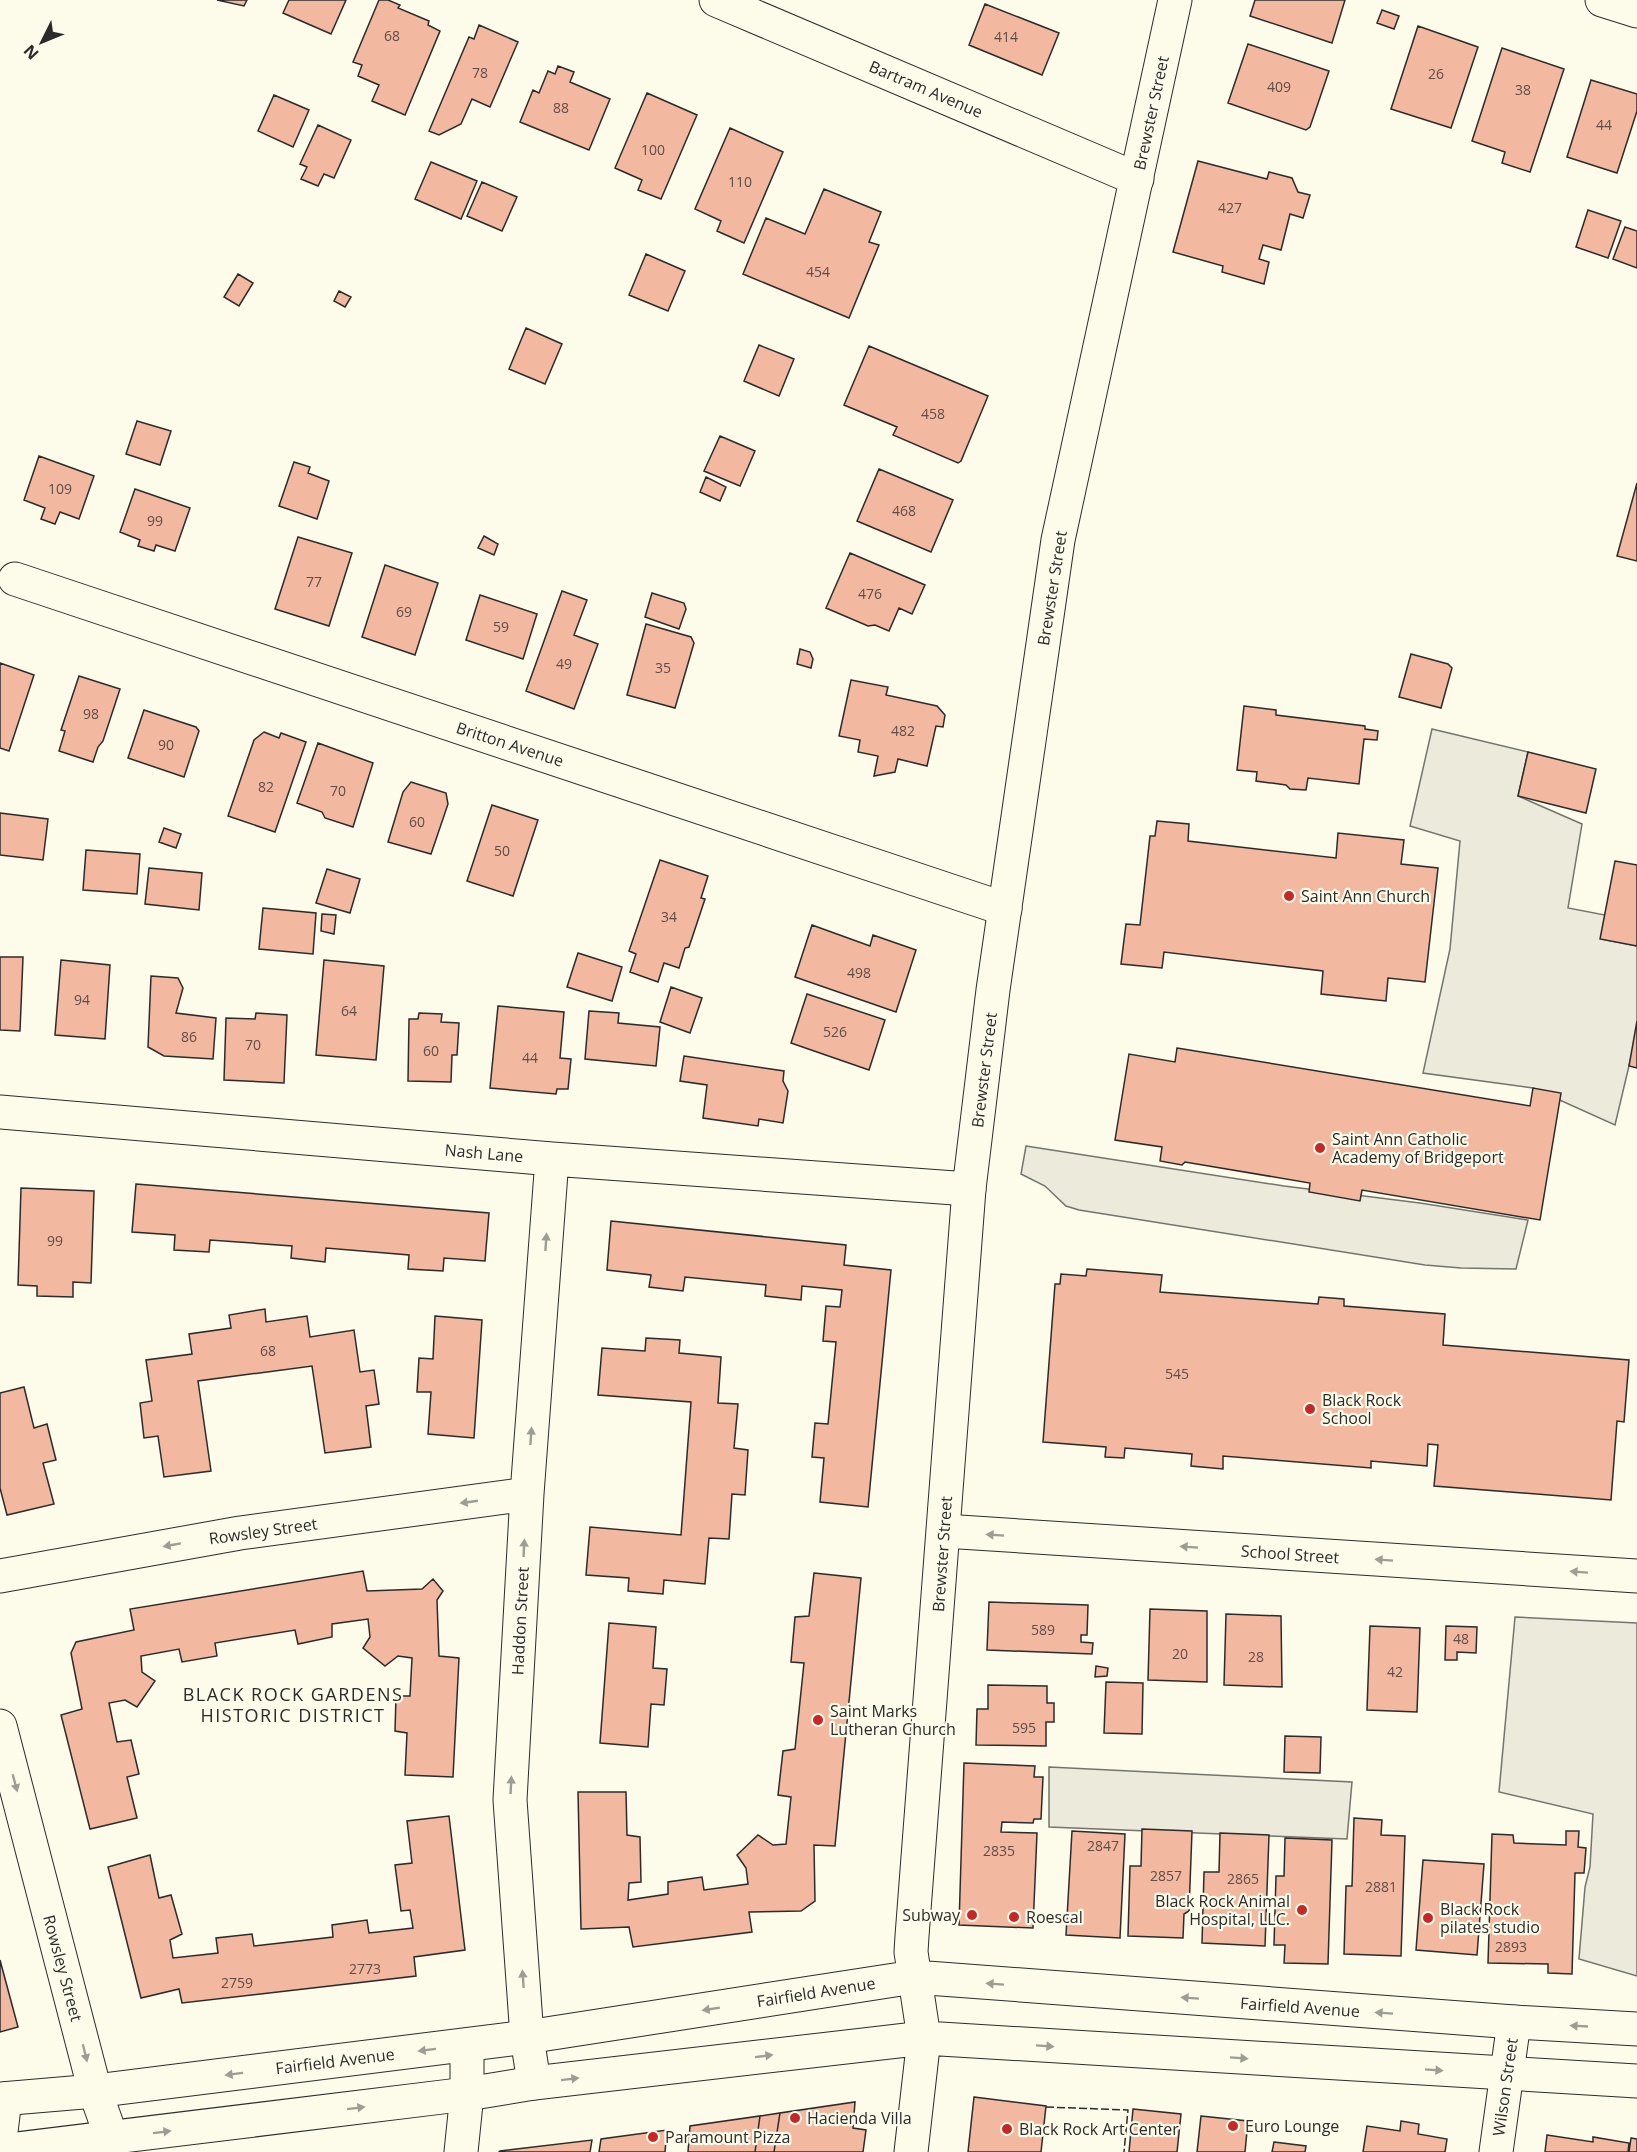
<svg xmlns="http://www.w3.org/2000/svg" width="1637" height="2152" font-family="'Open Sans',sans-serif">
<style>
.parking{fill:#eceadb;stroke:#74746e;stroke-width:1.5}
.building{fill:#f2b8a0;stroke:#2b2b2b;stroke-width:1.5}
.lines{fill:none;stroke-linecap:round;stroke-linejoin:round}
.street-casing{stroke:#2b2b2b;stroke-width:35}
.secondary-casing{stroke:#2b2b2b;stroke-width:35}
.street{stroke:#fdfbea;stroke-width:33}
.secondary{stroke:#fdfbea;stroke-width:33}
.fence{stroke:#2b2b2b;stroke-width:1.5;stroke-dasharray:8 3;stroke-linecap:butt}
.oneway{fill:#9e9d94}
.poi-dot{fill:#c62828;stroke:#fdfbea;stroke-width:2}
.labels{text-anchor:middle;stroke-width:4.5;stroke-linejoin:round;paint-order:stroke}
.number-label{font-size:14px;fill:#5d4e48}
.street-label{font-size:16px;fill:#2b2b2b;stroke:#fdfbea}
.poi-label{font-size:16px;fill:#2b2b2b;stroke:#fdfbea;text-anchor:start}
.neighbourhood-label{font-size:18px;letter-spacing:1.5px;fill:#2b2b2b;stroke:#fdfbea}
</style>
<rect width="100%" height="100%" fill="#fdfbea"/>
<path class="parking" d="M1432 729 1528 752 1518 796 1582 824 1568 908 1605 915 1601 939 1637 946V1032L1615 1125 1533 1088 1423 1073 1450 949 1460 841 1410 826Z
M1026 1146 1284 1186 1420 1203 1528 1220 1516 1269 1461 1268 1425 1265 1079 1210 1066 1206 1045 1186 1021 1174Z
M1515 1617 1637 1623V1976L1579 1959 1585 1887 1590 1867 1593 1814 1499 1792Z
M1049 1767 1352 1782 1347 1839 1049 1827Z"/>
<path class="building" d="M217 0H247L244 6Z
M289 0H346L331 34 283 13Z
M379 0H388L400 5 398 8 429 21 428 25 440 31 405 115 372 101 379 85 358 76 362 65 353 62Z
M1255 0H1345L1332 43 1250 16Z
M985 4 1059 33 1042 75 969 45Z
M1382 10 1399 16 1394 29 1377 23Z
M479 25 518 42 490 107 472 99 461 124 439 135 429 131 469 37 474 39Z
M1418 26 1478 47 1451 128 1391 109Z
M1248 44 1329 71 1310 127 1306 130 1228 103Z
M1502 48 1564 69 1530 172 1502 163 1505 152 1472 141Z
M558 66 574 72 570 82 610 99 589 150 520 122 533 90 539 93 548 71 555 74Z
M1591 80 1637 94V111L1617 173 1567 157Z
M647 93 697 115 661 199 638 190 642 180 615 168Z
M274 95 309 110 293 147 258 131Z
M318 125 351 140 334 178 324 174 318 186 301 179 307 167 300 164Z
M730 128 783 152 744 243 717 231 721 221 695 209Z
M1198 161 1267 179 1269 172 1292 178 1298 192 1310 195 1303 218 1290 214 1281 250 1263 245 1259 259 1269 262 1264 284 1222 272 1223 266 1173 252Z
M431 162 477 181 461 219 415 199Z
M482 182 517 197 502 231 467 216Z
M824 189 881 212 869 242 879 245 849 318 743 274 766 218 805 234Z
M1588 210 1621 221 1608 258 1576 247Z
M1625 227 1637 231V268L1613 259Z
M646 254 685 271 668 311 629 295Z
M238 274 253 283 239 306 224 297Z
M339 291 351 297 345 307 334 301Z
M526 328 562 344 545 384 509 369Z
M759 345 794 359 779 396 744 381Z
M869 346 988 396 961 461 958 463 893 435 897 427 844 405Z
M137 421 171 431 160 465 126 454Z
M720 436 755 451 740 486 704 471Z
M39 456 94 476 79 519 60 512 55 524 41 519 45 508 24 500Z
M294 462 310 467 308 473 329 481 317 519 279 506Z
M879 469 953 500 931 552 857 521Z
M706 477 726 487 720 501 700 492Z
M1637 483V561L1617 556Z
M135 489 190 508 175 551 156 545 154 551 138 546 140 540 120 532Z
M484 536 498 544 494 555 478 548Z
M298 537 352 553 329 626 275 609Z
M850 553 925 585 912 614 899 608 889 631 875 625 868 626 826 608Z
M385 565 438 583 415 655 362 637Z
M562 591 587 600 574 635 598 644 574 709 526 691Z
M652 593 684 603 686 609 679 629 645 617Z
M480 595 537 614 523 659 466 640Z
M646 624 691 637 694 643 675 708 627 695Z
M800 649 810 652 813 659 811 668 797 664Z
M1411 654 1448 664 1452 668 1441 708 1399 697Z
M0 663 34 675 9 751 0 748Z
M79 676 120 689 103 741 98 747 93 762 59 751 65 731 61 730Z
M851 680 888 687 886 695 937 706 945 715 943 727 936 726 927 766 898 759 895 772 874 776 878 756 858 752 860 740 839 736Z
M1244 706 1276 710V715L1365 726V729L1378 731 1377 740 1364 739 1359 784 1308 778 1306 790 1290 789 1286 785 1256 781 1257 772 1237 770Z
M144 710 196 727 199 731 184 777 128 758Z
M264 732 279 738 281 733 306 742 275 832 228 816 254 740Z
M318 743 373 763 353 827 325 818 322 812 297 803Z
M1528 752 1596 769 1586 813 1518 796Z
M411 782 446 793 448 804 431 854 388 842 403 792Z
M492 805 538 820 513 896 467 881Z
M0 813 48 819 43 860 0 855Z
M1157 821 1189 824 1188 841 1336 858 1338 833 1404 840 1401 864 1438 868 1425 982 1388 978 1386 1001 1321 994 1323 971 1164 952 1162 968 1121 964 1126 924 1140 925 1150 836H1155Z
M164 828 181 834 176 848 159 842Z
M86 850 140 854 137 894 83 890Z
M660 860 708 876 701 898 705 899 689 947 685 948 679 968 664 963 658 982 630 972 636 954 629 951Z
M1615 861 1637 865V946L1600 939Z
M149 868 202 873 199 910 145 904Z
M327 869 360 879 350 913 316 903Z
M263 908 316 913 313 954 259 949Z
M322 914 336 915 334 934 321 931Z
M812 925 870 946 873 935 916 950 896 1012 795 977Z
M578 953 622 967 612 1001 567 987Z
M0 957H23L20 1031 0 1030Z
M61 960 110 965 105 1039 55 1035Z
M324 960 384 966 376 1060 316 1055Z
M151 976 178 978 183 988 176 1013 216 1018 213 1059 164 1056 148 1047Z
M671 987 702 998 690 1033 660 1022Z
M807 994 885 1020 869 1070 791 1043Z
M498 1006 564 1012 560 1058 571 1059 568 1089H557L556 1094 490 1088Z
M589 1011 619 1013 618 1023 660 1027 656 1066 585 1059Z
M256 1013 287 1015 284 1083 224 1080 226 1018 255 1019Z
M419 1013 442 1014 441 1022 459 1023 457 1055H452L451 1082 408 1081 409 1019H418Z
M1637 1021V1068L1629 1066Z
M1177 1048 1530 1106 1533 1088 1561 1093 1540 1220 1362 1190 1360 1201 1309 1192 1310 1183 1185 1162 1182 1165 1160 1161 1162 1147 1115 1140 1129 1054 1175 1062Z
M684 1056 784 1071 783 1081 788 1091 783 1123 759 1119 758 1126 703 1118 707 1085 680 1081Z
M136 1184 489 1213 485 1261 444 1258 443 1271 408 1269 409 1255 326 1248 325 1262 291 1258 292 1246 210 1240 209 1252 174 1250 175 1235 132 1232Z
M21 1188 94 1191 91 1283 73 1282V1297L37 1296V1286L18 1285Z
M611 1221 846 1245 844 1265 891 1270 868 1507 820 1502 824 1458 812 1457 815 1423 828 1424 836 1342 823 1341 826 1306 840 1307 842 1290 802 1286 801 1300 765 1296 766 1285 685 1277 683 1291 649 1287 651 1275 607 1270Z
M1087 1269 1162 1275 1160 1292 1318 1304 1319 1297 1344 1299V1306L1445 1314 1443 1345 1629 1360 1624 1422 1617 1421 1611 1500 1434 1486 1438 1445 1428 1444 1427 1466 1371 1461V1468L1223 1456V1469L1191 1466 1192 1454 1125 1448 1124 1458 1105 1457 1106 1447 1043 1442 1055 1284H1060L1061 1274 1086 1276Z
M265 1309 266 1322 307 1316 310 1337 354 1330 360 1372 374 1370 379 1404 366 1406 371 1447 325 1453 312 1366 198 1381 211 1471 164 1477 158 1436 144 1438 140 1403 152 1401 146 1360 192 1354 189 1334 231 1328 229 1315Z
M435 1316 482 1320 474 1438 428 1434 431 1392H417L419 1358 433 1359Z
M646 1338 680 1340 679 1353 721 1357 718 1403 738 1404 734 1448 748 1450 745 1495 732 1494 729 1539 709 1538 705 1584 664 1580 663 1594 628 1591 629 1578 586 1575 590 1527 681 1535 691 1402 598 1395 602 1348 645 1351Z
M24 1387 34 1428 47 1424 56 1460 43 1463 54 1504 7 1515 0 1488V1393Z
M363 1571 367 1591 422 1589 433 1579 443 1591 437 1600 439 1656 459 1658 453 1777 405 1775 407 1733 395 1731 396 1696H410L412 1658 398 1656 385 1666 363 1648 370 1637 368 1619 332 1624V1637L298 1644 295 1630 215 1643 217 1656 182 1662 179 1649 141 1656 142 1672 155 1681 137 1707 125 1700 109 1703 117 1742 131 1740 139 1774 127 1777 137 1818 90 1829 61 1715 82 1709 71 1653 76 1642 134 1630 130 1609Z
M814 1573 861 1578 835 1846 814 1845 815 1901 801 1911 749 1912 752 1932 633 1947 629 1927 581 1929 578 1792H626L627 1835 640 1837 641 1882 629 1883 628 1900 668 1894V1882L702 1877 704 1890 748 1884 746 1868 737 1855 758 1835 773 1845 786 1844 791 1797 778 1795 783 1751 795 1749 804 1663 791 1662 795 1617 809 1616Z
M989 1602 1088 1605 1087 1635H1081V1642L1093 1643 1092 1654 987 1650Z
M1150 1609 1207 1611V1682L1148 1680Z
M1226 1614 1281 1616 1282 1687 1224 1685Z
M609 1623 656 1627 653 1668 667 1669 664 1705 651 1704 648 1747 600 1743Z
M1370 1626 1420 1628 1417 1712 1367 1710Z
M1446 1626 1477 1627 1476 1653 1457 1652V1660H1445Z
M1096 1666 1108 1668 1107 1676 1095 1677Z
M1106 1682 1143 1683 1142 1734 1104 1733Z
M988 1685 1047 1686V1703H1054V1722H1046V1746L976 1745 977 1709H988Z
M1285 1736 1321 1737 1320 1773 1284 1772Z
M964 1763 1035 1766 1034 1777H1043L1041 1819H1034L1033 1823 1002 1822 1001 1832 1037 1833 1033 1928 959 1925Z
M449 1816 465 1950 414 1957 416 1976 182 2003 179 1989 141 1998 108 1867 150 1855 159 1898 171 1895 182 1934 170 1940 173 1958 218 1953 216 1938 252 1934 254 1946 333 1937 332 1925 367 1920 369 1933 413 1928 410 1910 401 1911 395 1865 412 1863 407 1821Z
M1354 1818 1382 1820 1381 1835 1405 1836 1401 1956 1344 1954 1346 1886H1352Z
M1142 1829 1192 1831 1189 1911 1184 1914 1183 1938 1128 1936 1130 1866H1141Z
M1072 1831 1125 1834 1120 1938 1066 1935Z
M1566 1831H1579L1578 1847 1586 1848 1584 1873H1575L1572 1974 1548 1973V1964L1488 1963 1492 1834 1513 1835 1514 1843 1566 1845Z
M1220 1833 1269 1835 1265 1946 1202 1943 1204 1872H1219Z
M1285 1838 1332 1840 1328 1964 1284 1963 1285 1945H1274L1276 1876H1284Z
M1423 1860 1484 1864 1477 1955 1416 1950Z
M0 1960 18 2027 0 2032Z
M974 2097 1046 2106 1041 2152H968Z
M855 2102 853 2128 866 2130 863 2152H774L780 2113Z
M1133 2109 1181 2114 1177 2152H1129Z
M780 2113 774 2152H755L760 2116Z
M760 2116 755 2152H688L690 2126Z
M1201 2116 1248 2121 1245 2152H1197Z
M1401 2121 1419 2124 1418 2134 1447 2139 1445 2152H1363L1367 2126 1400 2131Z
M667 2130 665 2152H599L601 2139Z
M1547 2135 1593 2142V2137L1629 2143 1628 2152H1545Z
M1631 2138 1637 2139V2152H1629Z
M592 2140 590 2152H499L500 2151Z
M1274 2142 1306 2146 1305 2152H1272Z"/>
<g class="lines">
<defs>
<path id="street" d="M716 0 1137 179
M1602 0 1637 11
M15 579 1005 909
M0 1112 552 1159 969 1189
M944 1531 1637 1576
M0 1576 240 1533 527 1494
M0 1726 95 2091 112 2139
M534 2083 527 2037 510 1800 527 1494 552 1159
M0 2140 5 2099
M461 2152 467 2094V2045
M1496 2152 1514 2022"/>
<path id="secondary" d="M0 2099 95 2091 527 2037 914 1977 1514 2022 1637 2029
M0 2151 467 2094 534 2083 924 2038 1637 2081
M911 2152 924 2038 911 1952 912 1936 969 1189 993 990 1058 540 1175 0"/>
</defs>
<use href="#street" class="street-casing"/>
<use href="#secondary" class="secondary-casing"/>
<use href="#street" class="street"/>
<use href="#secondary" class="secondary"/>
<path class="fence" d="M1046 2107 1128 2110 1124 2152"/>
</g>
<defs><path id="oneway-solid" d="M-6-.8H1V-3.2L6.5 0L1 3.2V.8H-6Z" transform="scale(1.5)"/></defs>
<g class="oneway">
<use href="#oneway-solid" transform="translate(546 1242) rotate(-86)"/>
<use href="#oneway-solid" transform="translate(531 1436) rotate(-86)"/>
<use href="#oneway-solid" transform="translate(469 1502) rotate(172)"/>
<use href="#oneway-solid" transform="translate(995 1535) rotate(-176)"/>
<use href="#oneway-solid" transform="translate(172 1545) rotate(170)"/>
<use href="#oneway-solid" transform="translate(1189 1547) rotate(-176)"/>
<use href="#oneway-solid" transform="translate(524 1548) rotate(-87)"/>
<use href="#oneway-solid" transform="translate(1384 1560) rotate(-176)"/>
<use href="#oneway-solid" transform="translate(1579 1572) rotate(-176)"/>
<use href="#oneway-solid" transform="translate(15 1783) rotate(75)"/>
<use href="#oneway-solid" transform="translate(511 1785) rotate(-87)"/>
<use href="#oneway-solid" transform="translate(523 1979) rotate(-94)"/>
<use href="#oneway-solid" transform="translate(995 1984) rotate(-176)"/>
<use href="#oneway-solid" transform="translate(1190 1998) rotate(-176)"/>
<use href="#oneway-solid" transform="translate(711 2009) rotate(171)"/>
<use href="#oneway-solid" transform="translate(1384 2013) rotate(-176)"/>
<use href="#oneway-solid" transform="translate(1579 2026) rotate(-177)"/>
<use href="#oneway-solid" transform="translate(1045 2046) rotate(4)"/>
<use href="#oneway-solid" transform="translate(427 2050) rotate(173)"/>
<use href="#oneway-solid" transform="translate(85 2053) rotate(76)"/>
<use href="#oneway-solid" transform="translate(764 2056) rotate(-7)"/>
<use href="#oneway-solid" transform="translate(1239 2058) rotate(4)"/>
<use href="#oneway-solid" transform="translate(1434 2070) rotate(4)"/>
<use href="#oneway-solid" transform="translate(234 2074) rotate(173)"/>
<use href="#oneway-solid" transform="translate(570 2079) rotate(-7)"/>
<use href="#oneway-solid" transform="translate(356 2108) rotate(-7)"/>
<use href="#oneway-solid" transform="translate(162 2132) rotate(-7)"/>
</g>
<g class="poi-dot">
<circle cx="1289" cy="896" r="6"/>
<circle cx="1320" cy="1148" r="6"/>
<circle cx="1310" cy="1409" r="6"/>
<circle cx="818" cy="1720" r="6"/>
<circle cx="1302" cy="1910" r="6"/>
<circle cx="972" cy="1915" r="6"/>
<circle cx="1014" cy="1917" r="6"/>
<circle cx="1428" cy="1918" r="6"/>
<circle cx="795" cy="2118" r="6"/>
<circle cx="1233" cy="2126" r="6"/>
<circle cx="1007" cy="2129" r="6"/>
<circle cx="653" cy="2137" r="6"/>
</g>
<g class="labels">
<g class="number-label">
<text x="392" y="41">68</text>
<text x="1006" y="42">414</text>
<text x="480" y="78">78</text>
<text x="1436" y="79">26</text>
<text x="1279" y="92">409</text>
<text x="1523" y="95">38</text>
<text x="561" y="113">88</text>
<text x="1604" y="130">44</text>
<text x="653" y="155">100</text>
<text x="740" y="187">110</text>
<text x="1230" y="213">427</text>
<text x="818" y="277">454</text>
<text x="933" y="419">458</text>
<text x="60" y="494">109</text>
<text x="904" y="516">468</text>
<text x="155" y="526">99</text>
<text x="314" y="587">77</text>
<text x="870" y="599">476</text>
<text x="404" y="617">69</text>
<text x="501" y="632">59</text>
<text x="564" y="669">49</text>
<text x="663" y="673">35</text>
<text x="91" y="719">98</text>
<text x="903" y="736">482</text>
<text x="166" y="750">90</text>
<text x="266" y="792">82</text>
<text x="338" y="796">70</text>
<text x="417" y="827">60</text>
<text x="502" y="856">50</text>
<text x="669" y="922">34</text>
<text x="859" y="978">498</text>
<text x="82" y="1005">94</text>
<text x="349" y="1016">64</text>
<text x="835" y="1037">526</text>
<text x="189" y="1042">86</text>
<text x="253" y="1050">70</text>
<text x="431" y="1056">60</text>
<text x="530" y="1063">44</text>
<text x="55" y="1246">99</text>
<text x="268" y="1356">68</text>
<text x="1177" y="1379">545</text>
<text x="1043" y="1635">589</text>
<text x="1461" y="1644">48</text>
<text x="1180" y="1659">20</text>
<text x="1256" y="1662">28</text>
<text x="1395" y="1677">42</text>
<text x="1024" y="1733">595</text>
<text x="1103" y="1851">2847</text>
<text x="999" y="1856">2835</text>
<text x="1166" y="1881">2857</text>
<text x="1243" y="1884">2865</text>
<text x="1381" y="1892">2881</text>
<text x="1511" y="1952">2893</text>
<text x="365" y="1974">2773</text>
<text x="237" y="1988">2759</text>
</g>
<g class="street-label">
<text transform="translate(926 89) rotate(23)" y="6">Bartram Avenue</text>
<text transform="translate(1151 113) rotate(-78)" y="6">Brewster Street</text>
<text transform="translate(1052 588) rotate(-81)" y="6">Brewster Street</text>
<text transform="translate(510 744) rotate(18)" y="6">Britton Avenue</text>
<text transform="translate(984 1070) rotate(-83)" y="6">Brewster Street</text>
<text transform="translate(484 1153) rotate(5)" y="6">Nash Lane</text>
<text transform="translate(263 1531) rotate(-8)" y="6">Rowsley Street</text>
<text transform="translate(942 1554) rotate(-86)" y="6">Brewster Street</text>
<text transform="translate(1290 1554) rotate(4)" y="6">School Street</text>
<text transform="translate(520 1621) rotate(-87)" y="6">Haddon Street</text>
<text transform="translate(63 1968) rotate(75)" y="6">Rowsley Street</text>
<text transform="translate(816 1992) rotate(-9)" y="6">Fairfield Avenue</text>
<text transform="translate(1300 2007) rotate(4)" y="6">Fairfield Avenue</text>
<text transform="translate(335 2061) rotate(-7)" y="6">Fairfield Avenue</text>
<text transform="translate(1505 2087) rotate(-82)" y="6">Wilson Street</text>
</g>
<g class="poi-label">
<text x="1301" y="902">Saint Ann Church</text>
<text x="1332" y="1145">Saint Ann Catholic<tspan x="1332" dy="18">Academy of Bridgeport</tspan></text>
<text x="1322" y="1406">Black Rock<tspan x="1322" dy="18">School</tspan></text>
<text x="830" y="1717">Saint Marks<tspan x="830" dy="18">Lutheran Church</tspan></text>
<text x="1290" y="1907" text-anchor="end">Black Rock Animal<tspan x="1290" dy="18">Hospital, LLC.</tspan></text>
<text x="1440" y="1915">Black Rock<tspan x="1440" dy="18">pilates studio</tspan></text>
<text x="960" y="1921" text-anchor="end">Subway</text>
<text x="1026" y="1923">Roescal</text>
<text x="807" y="2124">Hacienda Villa</text>
<text x="1245" y="2132">Euro Lounge</text>
<text x="1019" y="2135">Black Rock Art Center</text>
<text x="665" y="2143">Paramount Pizza</text>
</g>
<g class="neighbourhood-label">
<text x="293" y="1701">BLACK ROCK GARDENS<tspan x="293" dy="21">HISTORIC DISTRICT</tspan></text>
</g>
</g>
<g transform="translate(42 42) rotate(227)" stroke="#fdfbea" stroke-width="4.5" paint-order="stroke">
<path d="M0-4.5L10 22L0 15L-10 22Z" fill="#2b2b2b"/>
<text y="-9" font-size="16" font-weight="bold" text-anchor="middle" fill="#2b2b2b">N</text>
</g>
</svg>
